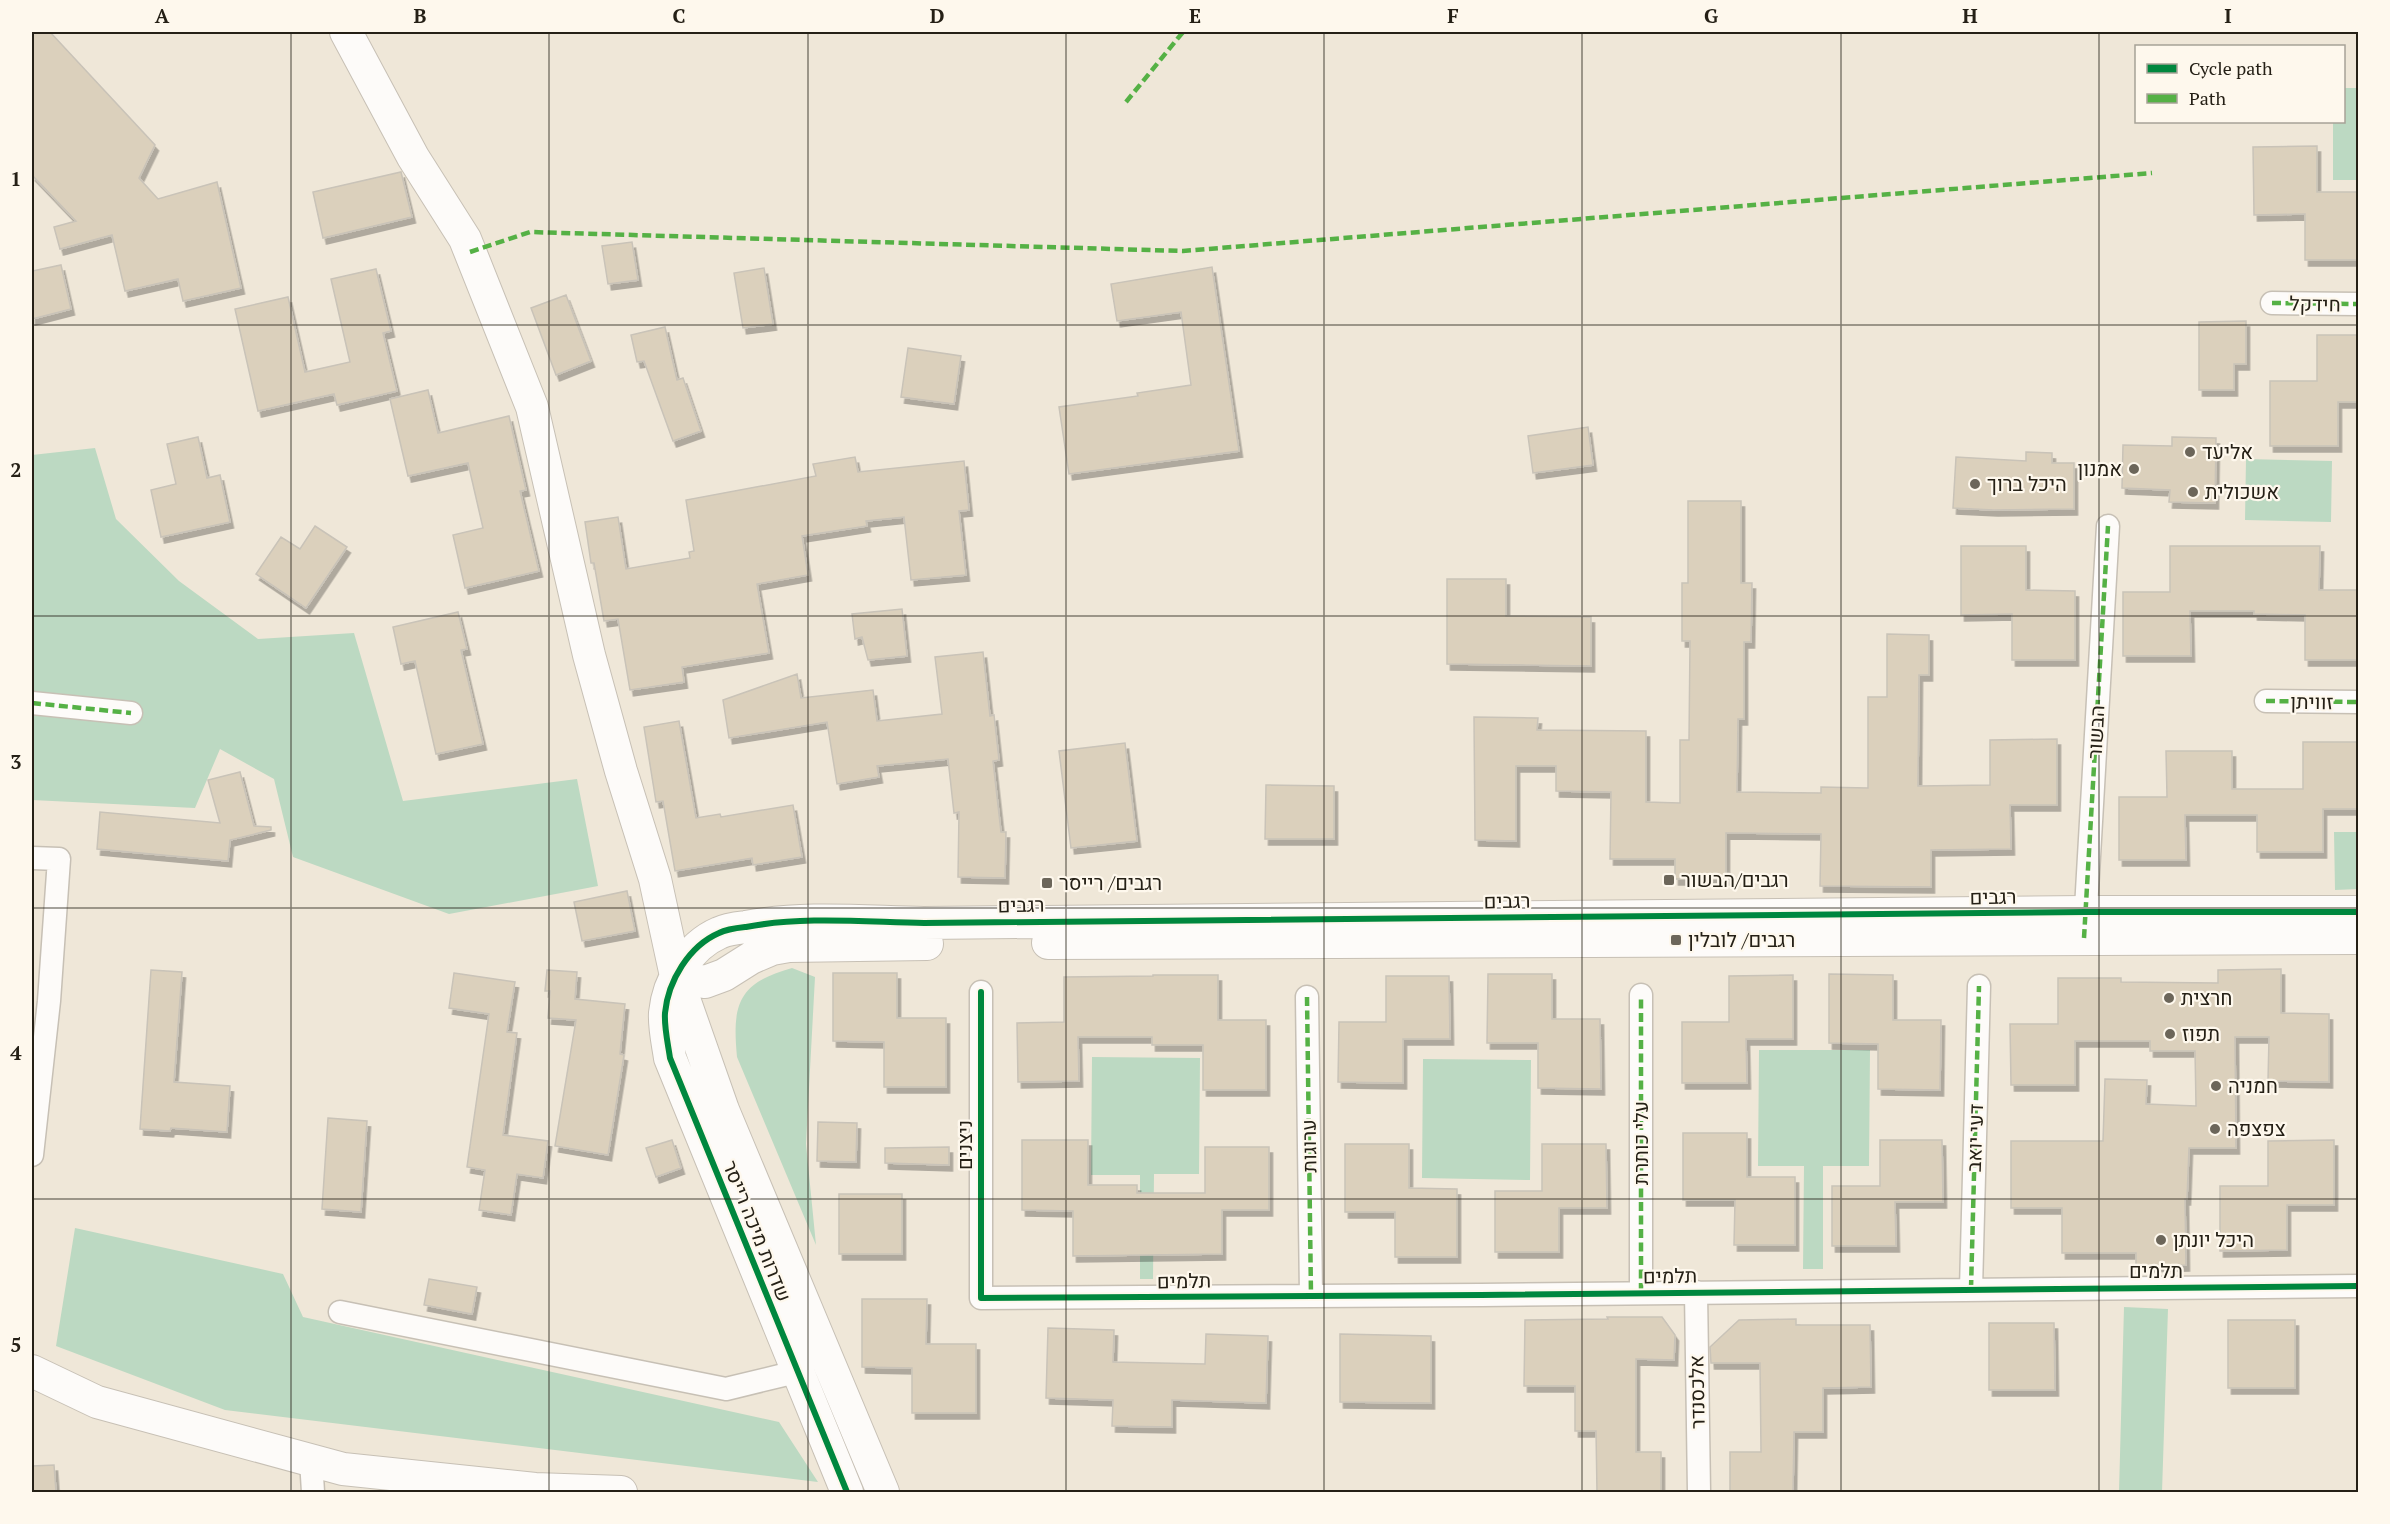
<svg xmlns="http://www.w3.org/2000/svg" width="2390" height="1524" font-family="'PT Serif',Heebo,serif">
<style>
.green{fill:#bcd9c2}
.building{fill:#dbd0bc;stroke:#c9c3b8;stroke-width:1.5;filter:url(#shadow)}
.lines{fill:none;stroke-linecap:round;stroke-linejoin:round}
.street-casing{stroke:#c7c0b5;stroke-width:25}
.secondary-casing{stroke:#c7c0b5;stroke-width:34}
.street{stroke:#fdfbf9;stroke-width:22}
.secondary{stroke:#fdfbf9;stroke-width:32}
.quiet{stroke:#55b145;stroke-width:4.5;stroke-dasharray:9 4.5;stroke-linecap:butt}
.cycleway-casing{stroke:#fef8ed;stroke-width:10}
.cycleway{stroke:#00873e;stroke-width:6}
.grid{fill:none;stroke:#252016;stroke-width:1.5;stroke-opacity:0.55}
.poi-dot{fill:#6c665a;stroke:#fef8ed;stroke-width:2}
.labels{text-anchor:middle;stroke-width:4.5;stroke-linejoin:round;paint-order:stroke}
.street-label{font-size:20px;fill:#252016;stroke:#fef8ed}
.poi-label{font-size:20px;fill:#252016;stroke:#fef8ed;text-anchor:start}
.neatline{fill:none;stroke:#252016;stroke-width:2}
.grid-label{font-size:20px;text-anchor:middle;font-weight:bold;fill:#252016}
</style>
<defs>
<filter id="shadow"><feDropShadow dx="3.5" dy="6" stdDeviation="0" flood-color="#0004"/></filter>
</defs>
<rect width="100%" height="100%" fill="#efe7d8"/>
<path class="green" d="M2344 88H2358V180H2333V122H2344Z
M95 448 116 519 179 581 258 639 354 633 403 801 577 779 598 886 449 914 293 857 274 779 220 749 195 808 32 800V455Z
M2246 459 2332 461 2331 522 2245 520Z
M2334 832H2358V889L2335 890Z
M792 968 815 977 806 1144 816 1245 737 1057C732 1004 738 983 792 968Z
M1759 1050H1870L1869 1166H1823V1269H1803L1804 1166H1758Z
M1092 1057 1200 1058 1199 1174H1154L1153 1279H1140V1175H1091Z
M1423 1059 1531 1060 1530 1180 1422 1178Z
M75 1228 283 1274 303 1317 779 1422 818 1482 225 1410 56 1346Z
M2124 1307 2168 1309 2162 1492H2119Z"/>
<path class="building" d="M32 32H50L155 145 139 178 158 199 217 182 241 288 183 301 178 279 125 291 112 235 60 249 54 227 76 221 32 175Z
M2317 146V192H2358V260H2305V214L2254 215 2253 147Z
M401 172 412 217 323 238 313 192Z
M632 242 638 280 608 284 602 246Z
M61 265 71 309 32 319V271Z
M1212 267 1239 451 1069 474 1059 407 1138 396 1137 393 1191 385 1181 312 1117 321 1111 284Z
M764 268 773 324 743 328 734 273Z
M376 269 391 331 383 333 397 391 337 405 334 394 258 411 235 309 288 297 305 372 350 362 331 279Z
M566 295 591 361 556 375 531 308Z
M2246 321V364H2234V390H2199V322Z
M665 327 677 380 683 378 701 431 673 441 644 361 637 362 631 335Z
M2317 335H2358V402H2338V446H2270V381H2317Z
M908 348 961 356 954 404 901 397Z
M428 390 438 433 509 416 526 490 520 491 539 571 465 588 453 535 483 528 468 463 408 476 390 399Z
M1588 427 1593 465 1533 473 1528 436Z
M198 437 207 478 220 475 230 522 161 537 151 490 176 484 167 444Z
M2172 437 2216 438 2215 503 2169 502 2170 490 2122 488 2123 445 2172 446Z
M2026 452 2052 453V463H2074V509L1994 510 1953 508 1956 457 2026 461Z
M855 457 858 472 964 461 969 510 959 511 966 575 911 580 904 517 866 521 867 526 802 536 808 575 757 584 769 653 682 667 684 682 630 690 618 619 604 621 594 563H591L585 522 618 517 626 569 690 558 689 552 694 551 686 500 816 476 813 464Z
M1688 501H1741V583H1752L1751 642H1744V719H1738L1737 792 1821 793V787L1868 788V697H1887V634L1929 635V675H1919L1918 786 1990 785V740L2057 739V805H2010L2011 849 1931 850V887L1820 886 1821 834 1726 833V879H1675V859H1610L1611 792 1556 791V766H1516V841L1475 840 1474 717 1538 718 1537 730 1646 731V802L1680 803V740H1689L1690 641H1682V583H1688Z
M315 526 347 547 306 608 256 574 281 537 300 549Z
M1961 546H2026V590L2075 591V660H2012V614L1961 615Z
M2170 546H2320L2319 590H2358V660H2305V615L2254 614V611H2190L2191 656H2123V592H2170Z
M1447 579H1506V616L1591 617V666L1447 664Z
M902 609 907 656 868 660 862 637 855 639 852 614Z
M458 612 467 649 461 650 483 744 436 754 415 661 401 664 393 627Z
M983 652 990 716 994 715 999 760 993 761 1001 832H1006L1005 878 958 877 959 812 954 813 948 759 877 766 879 777 837 784 827 722 729 738 723 700 797 674 801 698 873 690 877 721 942 714 935 657Z
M679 721 696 818 720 814 721 817 793 805 802 857 753 865 752 858 675 871 663 801 656 802 644 727Z
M2303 742H2358V809H2323V852H2257V815H2185L2186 860H2119V797H2167L2166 751H2232V789H2303Z
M1125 743 1137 841 1071 848 1059 751Z
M240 772 254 826 271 827V830L230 840 228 861 97 849 100 812 220 823 208 780Z
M1266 785 1334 786V839H1265Z
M627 891 635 931 582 941 574 902Z
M2281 969V1013L2329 1014V1082L2268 1081 2269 1037H2235L2236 1148H2189L2187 1199H2185L2186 1265 2136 1266V1253H2062V1208H2011V1141H2103L2105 1079 2147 1080 2146 1104 2196 1106 2195 1051H2150V1041H2075V1085H2011L2010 1024H2058V978H2121V982L2218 983V970Z
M151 970 182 972 174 1082 230 1086 227 1132 171 1128 170 1131 140 1129Z
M547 970 577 972 575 999 625 1004 620 1054 624 1055 608 1155 555 1146 576 1020 548 1018 550 991H545Z
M454 973 515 982 507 1032 517 1033 503 1135 548 1141 543 1178 517 1174 511 1215 479 1210 485 1170 467 1167 489 1014 449 1008Z
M833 973H897V1018H946V1087H884V1042L833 1041Z
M1488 974H1552V1019H1600L1601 1089 1538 1088V1043H1487Z
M1829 974 1893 975V1020H1941L1940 1090 1878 1089V1044L1829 1043Z
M1153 975H1218V1020H1266V1090H1203V1045H1152V1037H1078L1079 1081 1018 1082 1017 1023 1064 1022V977L1153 976Z
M1793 975V1039H1746L1747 1083H1682V1022H1729V976Z
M1386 976H1449L1450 1039H1403V1083L1338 1082 1339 1022H1386Z
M328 1118 367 1121 361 1212 322 1209Z
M818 1122 857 1123 856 1162 817 1161Z
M1683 1133H1747V1177H1795V1245H1734L1735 1200H1683Z
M672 1140 681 1168 656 1177 646 1148Z
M1022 1140H1088V1185H1137V1193H1205V1147H1269V1210H1222V1254L1073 1256V1211L1022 1210Z
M1880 1140H1942L1943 1202H1895L1896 1246H1832V1186H1880Z
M2334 1140V1205H2287V1250L2220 1251V1186H2268V1141Z
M1345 1144H1409V1188L1457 1189V1257H1395V1212H1345Z
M1542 1144H1606L1607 1208H1559V1252H1495V1191H1542Z
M949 1147V1165L885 1163V1148Z
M839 1194H902V1254H839Z
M429 1279 477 1287 472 1314 424 1305Z
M862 1299H927L926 1344H976V1413H912V1368L862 1367Z
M1607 1317H1662L1675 1335 1674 1360 1636 1359V1452H1661V1492H1597L1596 1431H1575V1386H1524L1525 1320 1608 1319Z
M1796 1319V1325H1870L1871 1387 1823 1388V1432H1794L1793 1492H1730V1452H1761L1760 1363H1711L1710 1347 1739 1320Z
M2228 1320H2295V1388H2228Z
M1989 1323H2054L2055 1390H1989Z
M1048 1328 1114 1330 1113 1362 1205 1364 1206 1334 1268 1336 1266 1403 1172 1400V1427L1112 1426 1113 1400 1046 1398Z
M1340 1334 1431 1336V1403L1340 1402Z
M54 1465 56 1492H32V1466Z"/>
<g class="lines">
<defs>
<path id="street" d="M2272 303 2358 304
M2266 701 2358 702
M32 703 131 713
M32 858 59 859 49 1001 32 1155
M2085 926 2108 526
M981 992V1298L1481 1295 2358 1286
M1307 997 1311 1295
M1971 1289 1979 986
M1641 1292V995
M1696 1292 1699 1492
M340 1312 726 1389 796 1372
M311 1460 313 1492"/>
<path id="secondary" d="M346 32 413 157 465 239 532 407 589 655 621 771 655 879 676 976 723 1110 883 1492
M1048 943 2358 938
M676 976 705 982 724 975 751 958 772 949 789 946 927 944
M32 1371 97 1402 343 1469 535 1489 621 1492
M847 1492 670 1058C668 1044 664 1027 665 1013 668 981 689 946 719 933 727 929 737 928 746 927 803 916 865 922 924 923L2086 912H2358"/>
</defs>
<use href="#street" class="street-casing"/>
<use href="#secondary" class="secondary-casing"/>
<use href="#street" class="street"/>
<use href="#secondary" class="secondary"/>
<path class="quiet" d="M1126 102 1183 32
M470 252 530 232 1183 251 2152 173
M2272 303 2358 304
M2266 701 2358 702
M32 703 131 713
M2084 938 2108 526
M1307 997 1311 1295
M1971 1289 1979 986
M1641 1292V995"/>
<defs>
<path id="cycleway" d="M981 992V1298L1481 1295 2358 1286
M847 1492 670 1058C668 1044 664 1027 665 1013 668 981 689 946 719 933 727 929 737 928 746 927 803 916 865 922 924 923L2086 912H2358"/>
</defs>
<use href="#cycleway" class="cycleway-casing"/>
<use href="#cycleway" class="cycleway"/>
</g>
<path class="grid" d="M291 32V1492M549 32V1492M808 32V1492M1066 32V1492M1324 32V1492M1582 32V1492M1841 32V1492M2099 32V1492M32 325H2358M32 616H2358M32 908H2358M32 1199H2358"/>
<g class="poi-dot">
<circle cx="2190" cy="452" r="6"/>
<circle cx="2134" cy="469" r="6"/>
<circle cx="1975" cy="484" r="6"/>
<circle cx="2193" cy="492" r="6"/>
<rect x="1663" y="874" width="12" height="12" rx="3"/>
<rect x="1041" y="877" width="12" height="12" rx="3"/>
<rect x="1670" y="934" width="12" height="12" rx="3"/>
<circle cx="2169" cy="998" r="6"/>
<circle cx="2170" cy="1034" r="6"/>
<circle cx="2216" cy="1086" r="6"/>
<circle cx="2215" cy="1129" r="6"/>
<circle cx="2161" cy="1240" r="6"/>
</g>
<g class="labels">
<g class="street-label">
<text transform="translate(2315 304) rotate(1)" y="7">חידקל</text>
<text transform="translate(2312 702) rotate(1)" y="7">זוויתן</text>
<text transform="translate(2096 732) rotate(-87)" y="7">הבשור</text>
<text transform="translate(1993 897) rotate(-1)" y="7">רגבים</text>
<text transform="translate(1507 901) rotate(-1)" y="7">רגבים</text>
<text transform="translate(1021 905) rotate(-1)" y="7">רגבים</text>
<text transform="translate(1975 1138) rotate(-88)" y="7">דעי יואב</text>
<text transform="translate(1641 1143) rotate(-90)" y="7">עלי כותרת</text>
<text transform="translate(965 1145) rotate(-90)" y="7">ניצנים</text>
<text transform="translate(1309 1146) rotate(-91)" y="7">ערוגות</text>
<text transform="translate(757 1231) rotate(68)" y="7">שדרות מיכה רייסר</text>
<text x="2156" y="1278">תלמים</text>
<text transform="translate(1670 1276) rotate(-1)" y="7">תלמים</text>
<text transform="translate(1184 1281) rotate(-1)" y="7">תלמים</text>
<text transform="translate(1697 1392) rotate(-91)" y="7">אלכסנדר</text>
</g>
<g class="poi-label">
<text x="2202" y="459">אליעד</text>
<text x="2122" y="476" text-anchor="end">אמנון</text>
<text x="1987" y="491">היכל ברוך</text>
<text x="2205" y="499">אשכולית</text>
<text x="1681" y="887">רגבים/הבשור</text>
<text x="1059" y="890">רגבים/ רייסר</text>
<text x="1688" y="947">רגבים/ לובלין</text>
<text x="2181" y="1005">חרצית</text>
<text x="2182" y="1041">תפוז</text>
<text x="2228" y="1093">חמניה</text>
<text x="2227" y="1136">צפצפה</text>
<text x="2173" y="1247">היכל יונתן</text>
</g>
</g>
<rect width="2390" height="1524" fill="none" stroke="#fef8ed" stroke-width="66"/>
<rect x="2135" y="45" width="210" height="78" fill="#fef8ed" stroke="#a7a297" stroke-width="1.5"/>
<rect x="2147" y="64" width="30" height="9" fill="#00873e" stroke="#a7a297" stroke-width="1.5"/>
<text x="2189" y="75" font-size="18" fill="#252016">Cycle path</text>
<rect x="2147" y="94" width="30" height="9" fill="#55b145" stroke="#a7a297" stroke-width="1.5"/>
<text x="2189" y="105" font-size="18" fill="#252016">Path</text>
<rect x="33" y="33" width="2324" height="1458" class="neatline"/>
<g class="grid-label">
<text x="162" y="23">A</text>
<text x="420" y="23">B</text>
<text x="679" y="23">C</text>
<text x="937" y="23">D</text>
<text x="1195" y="23">E</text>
<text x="1453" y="23">F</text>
<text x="1711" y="23">G</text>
<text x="1970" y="23">H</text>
<text x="2228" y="23">I</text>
<text x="16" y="186">1</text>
<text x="16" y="477">2</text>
<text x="16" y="769">3</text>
<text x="16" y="1060">4</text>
<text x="16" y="1352">5</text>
</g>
</svg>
